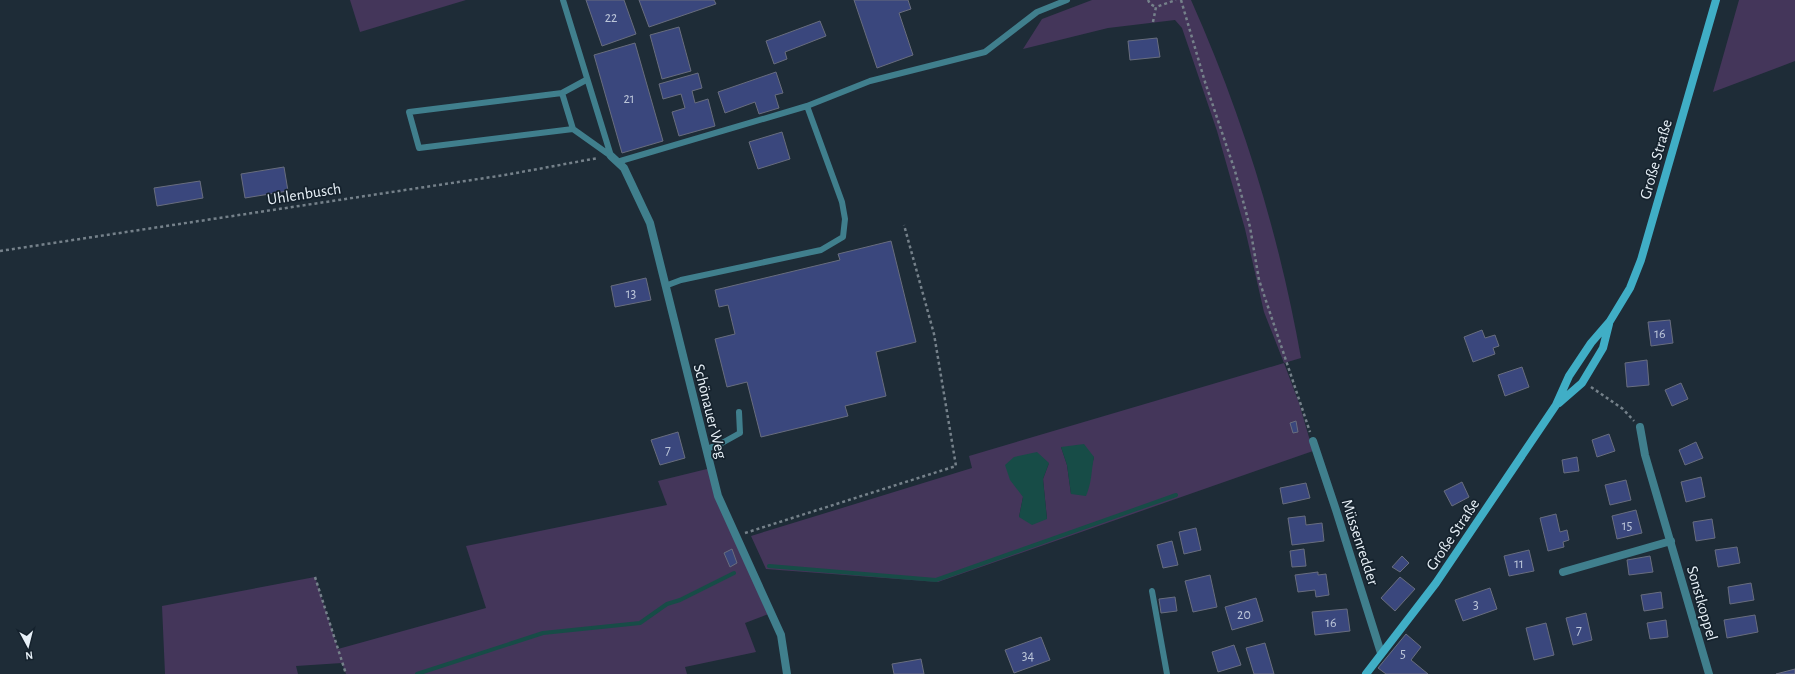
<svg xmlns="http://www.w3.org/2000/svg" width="1795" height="674" font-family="'Alegreya Sans',sans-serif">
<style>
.green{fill:#44365a;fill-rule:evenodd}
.water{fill:#174c47}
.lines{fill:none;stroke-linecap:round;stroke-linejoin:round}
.stream{stroke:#174c47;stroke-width:4}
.building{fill:#3a477d;stroke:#686d7e}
.path{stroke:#75818a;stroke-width:2.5;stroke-dasharray:3 3;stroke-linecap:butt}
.lane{stroke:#407f8d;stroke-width:6}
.street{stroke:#407f8d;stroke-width:8}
.secondary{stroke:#40aec6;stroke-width:8}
.labels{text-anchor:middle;stroke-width:3.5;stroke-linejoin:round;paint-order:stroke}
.number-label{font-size:14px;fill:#bcc6d9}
.street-label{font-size:16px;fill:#e8f1f8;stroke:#15222d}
</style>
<rect width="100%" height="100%" fill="#1e2c37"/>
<path class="green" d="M350 0H466L360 32Z
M1092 0H1191C1242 114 1279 234 1301 358L1284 363 1299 403 1313 451 938 582 766 569 751 536 972 468 969 456 1284 363 1264 312 1245 229 1217 131 1182 28 1175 20 1108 28 1023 49 1042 19ZM1061 447 1094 457 1090 473 1071 494 1067 465ZM1049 463 1043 479 1047 519 1019 517 1023 497Z
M1739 0H1795V61L1713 92Z
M711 468 718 496 771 613 745 623 756 652 685 667 687 674H346L342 663 296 666 298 674H165L162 606 315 577 338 649 486 608 466 546 667 505 658 481Z"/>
<path class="water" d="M1084 444 1094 457C1091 472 1092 482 1086 496L1071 494 1067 465 1061 447Z
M1037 452 1049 463 1043 479 1047 519 1032 525 1019 517 1023 497 1010 480 1005 465 1014 457Z"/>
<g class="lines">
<path class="stream" d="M769 566 936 580 1176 495
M417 674 543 633 640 623 667 604 680 600 734 573"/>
</g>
<path class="building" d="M586 0H624L636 34 602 46Z
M639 0H714L716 4 649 27Z
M854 0H908L911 9 899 13 913 55 877 68Z
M820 21 826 36 785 52 787 59 774 64 766 41Z
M679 27 691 71 662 79 650 35Z
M1157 38 1160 57 1130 60 1128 41Z
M635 43 663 141 622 153 594 55Z
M776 72 783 93 775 95 779 108 759 114 755 102 725 113 718 92Z
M698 73 702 88 692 91 695 103 708 99 715 126 679 136 672 112 685 108 681 94 663 99 659 84Z
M782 132 790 159 758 169 749 142Z
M284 167 288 191 245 198 241 174Z
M200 181 203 198 157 206 154 188Z
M891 241 916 342 876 352 886 396 845 406 848 416 761 437 747 382 727 387 715 339 735 334 728 305 719 307 715 290 840 260 838 254Z
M646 278 651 300 615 307 611 286Z
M1670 320 1673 343 1651 346 1648 322Z
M1482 330 1485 338 1495 335 1499 346 1493 348 1495 354 1473 362 1464 337Z
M1647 360 1649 385 1627 387 1625 363Z
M1522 367 1529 387 1505 396 1498 375Z
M1681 383 1688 399 1672 406 1665 390Z
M1296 421 1298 432 1293 433 1290 423Z
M678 432 685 458 660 465 651 440Z
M1609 434 1615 451 1597 457 1592 440Z
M1696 442 1703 458 1685 465 1679 450Z
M1577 457 1579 471 1564 473 1562 460Z
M1701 477 1705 497 1686 502 1681 482Z
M1626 480 1631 500 1610 505 1605 485Z
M1462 482 1469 497 1452 506 1444 491Z
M1306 483 1310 498 1283 504 1280 488Z
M1636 510 1642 533 1617 539 1612 516Z
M1556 514 1560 532 1567 530 1569 540 1563 542 1564 547 1548 551 1540 518Z
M1305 516 1306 525 1322 523 1324 541 1292 545 1288 518Z
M1712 519 1715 538 1696 541 1693 522Z
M1196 528 1201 550 1184 554 1179 532Z
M1172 541 1178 565 1163 568 1157 545Z
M1737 547 1740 563 1718 567 1715 550Z
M732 549 737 563 730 567 724 553Z
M1304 549 1306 566 1292 567 1290 551Z
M1529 550 1534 571 1509 576 1504 556Z
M1402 556 1409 563 1400 572 1392 567Z
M1650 556 1653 572 1629 575 1627 560Z
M1318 572V575L1326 574 1329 595 1316 597 1315 590 1298 592 1295 575Z
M1210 575 1217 607 1193 612 1185 581Z
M1400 577 1415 589 1395 611 1381 598Z
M1751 583 1754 600 1730 604 1728 587Z
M1490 588 1497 609 1463 621 1455 600Z
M1661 592 1663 608 1644 611 1641 595Z
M1175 597 1177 611 1161 613 1159 599Z
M1256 598 1263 621 1232 630 1225 607Z
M1347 609 1350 631 1315 635 1312 612Z
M1586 613 1592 640 1573 645 1566 618Z
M1755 615 1758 632 1727 638 1724 620Z
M1666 620 1668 637 1650 639 1647 623Z
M1546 623 1554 655 1534 660 1526 628Z
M1406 634 1421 647 1411 660 1428 674H1386L1378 668Z
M1041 637 1050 660 1014 673 1005 650Z
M1265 643 1274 674H1254L1246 648Z
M1234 645 1241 665 1218 672 1212 652Z
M921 659 924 674H894L892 664Z
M1795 669V674H1776Z"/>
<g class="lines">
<path class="path" d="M1148 0 1150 4 1156 7
M1181 0 1205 82 1235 171 1250 227 1259 280 1310 432
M1153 22 1156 7 1176 0
M0 251 505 175 598 158
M1591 387 1623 409 1634 421
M745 533 956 466 934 334 904 225
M315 577 346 674"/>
<path class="lane" d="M563 0 611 156
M562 93 586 80
M573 129 562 93 409 112 419 148 573 129 611 156
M617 162 807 106 870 81 985 52 1037 12 1067 0
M665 286 681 280 821 250 843 237 845 219 842 202 807 106
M707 449 722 443 740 433 739 412
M1152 591 1167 674"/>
<path class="street" d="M611 156 624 168 650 223 718 496 781 635 787 674
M1640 427 1645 455 1709 674
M1313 441 1336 510 1381 653
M1563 572 1671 541"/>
<path class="secondary" d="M1559 403 1582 383 1603 348 1609 324
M1366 674 1436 583 1556 405 1569 376 1591 343 1610 321 1630 288 1641 260 1716 0"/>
</g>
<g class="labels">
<g class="number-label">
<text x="611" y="22">22</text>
<text x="629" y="103">21</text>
<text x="631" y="298">13</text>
<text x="1660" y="338">16</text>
<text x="668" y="454">7</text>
<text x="1627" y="530">15</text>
<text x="1519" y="568">11</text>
<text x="1476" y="609">3</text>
<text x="1244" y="619">20</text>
<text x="1331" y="627">16</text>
<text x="1579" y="634">7</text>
<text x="1403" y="658">5</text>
<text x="1028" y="660">34</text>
</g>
<g class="street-label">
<text transform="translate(1655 159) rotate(-74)" y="6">Große Straße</text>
<text transform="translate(304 193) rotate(-9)" y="6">Uhlenbusch</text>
<text transform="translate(711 411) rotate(76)" y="6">Schönauer Weg</text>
<text transform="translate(1452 534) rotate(-56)" y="6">Große Straße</text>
<text transform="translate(1361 542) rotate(72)" y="6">Müssenredder</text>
<text transform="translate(1703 603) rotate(74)" y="6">Sonstkoppel</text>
</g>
</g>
<g transform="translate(28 646) rotate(173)" stroke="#15222d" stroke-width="3" paint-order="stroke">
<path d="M0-3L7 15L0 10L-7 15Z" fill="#e8f1f8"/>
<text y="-6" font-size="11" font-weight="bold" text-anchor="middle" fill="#e8f1f8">N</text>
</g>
</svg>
